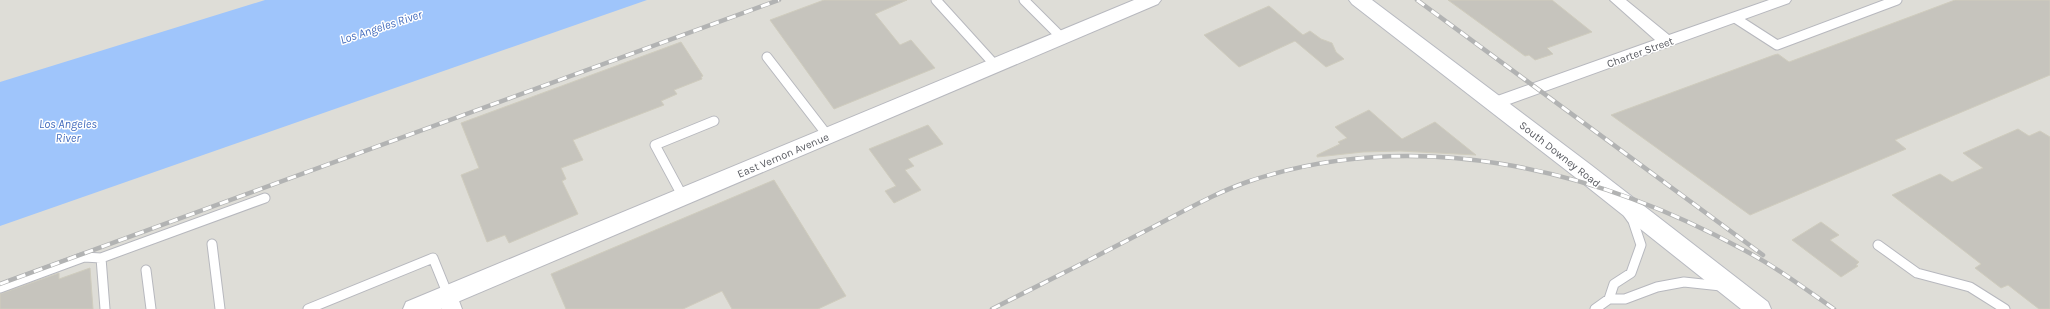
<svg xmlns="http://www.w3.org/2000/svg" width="2050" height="309" font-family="Karla,sans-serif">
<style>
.industrial{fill:#deddd7}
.water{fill:#9fc5fb}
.building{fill:#c6c4bd;stroke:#cfccbe}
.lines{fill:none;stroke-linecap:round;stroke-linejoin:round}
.service-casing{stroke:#b7b8be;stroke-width:11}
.minor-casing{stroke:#b7b8be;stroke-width:2}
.tertiary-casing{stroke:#b7b8be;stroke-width:2}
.secondary-casing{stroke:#b8bac1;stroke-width:2}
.service{stroke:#fff;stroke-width:9}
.minor{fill:#fff;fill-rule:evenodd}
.tertiary{fill:#fff;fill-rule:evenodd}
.secondary{fill:#fff;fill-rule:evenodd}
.rail-casing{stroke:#b2b3b3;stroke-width:4.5}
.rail{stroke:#fff;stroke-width:3;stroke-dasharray:9;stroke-linecap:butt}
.labels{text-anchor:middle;stroke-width:3;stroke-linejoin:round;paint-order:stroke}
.street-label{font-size:11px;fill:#585a60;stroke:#fff}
.water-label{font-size:12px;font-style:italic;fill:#436cbd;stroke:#fff}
</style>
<rect width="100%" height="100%" fill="#ebeadf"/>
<path class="industrial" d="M0 0H2050V309H0Z"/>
<path class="water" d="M265 0H647L0 226V82Z"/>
<path class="building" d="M824 0H907L875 14 900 45 911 40 935 68 834 109 770 20Z
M1448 0H1552L1592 32 1547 48 1553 54 1535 60 1529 55 1525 56Z
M1955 0H2050V75L1895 140 1906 149 1750 215 1611 115 1774 55 1778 54 1789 62Z
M1269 6 1303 35 1310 31 1321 39 1332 43 1336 52 1344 59 1326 67 1295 41 1239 67 1204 35Z
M681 42 703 76 701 77 702 79 674 90 677 94 661 101 664 105 573 140 583 160 561 168 566 179 562 181 578 214 509 243 505 235 487 242 461 175 479 168 461 123Z
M1369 110 1402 139 1435 122 1476 155 1400 151 1363 152 1317 157V155L1340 144 1338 142 1347 138 1335 127Z
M928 125 943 144 908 159 914 166 905 170 921 190 894 203 885 191 896 186 869 149Z
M2018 129 2029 136 2040 131 2050 137V309H2039L2008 285 2001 288 1975 268 1981 264 1892 195 1940 174 1952 182 1983 168 1963 153Z
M774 180 846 296 818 309H732L722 291 683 309H566L551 274Z
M1821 222 1839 235 1830 240 1859 262 1856 265 1858 266 1841 277 1792 240Z
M90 268 93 309H0V294L59 273V279Z"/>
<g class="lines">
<defs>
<path id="service" d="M936 0 995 65
M1024 0 1062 38
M1735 18 1777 45 1897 0
M767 57 828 136
M683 197 655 145 714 121
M212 244 220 309
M1878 245 1917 273 1970 287 2005 309
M146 270 151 309
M0 288 84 257 101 258
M1609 299 1614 284 1631 273 1641 245 1633 221 1628 214
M105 309 101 258 265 198
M308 309 433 258 448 295
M1595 309 1609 299H1625L1657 287 1684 282 1721 286"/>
<path id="minor" d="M1610 0H1626L1669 35 1769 0H1791L1789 3 1501 107 1495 109 1489 107 1487 103 1489 99 1655 40Z
M448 287 455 290 462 309H442L439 295 441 290Z"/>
<path id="tertiary" d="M1134 0H1161L1158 4 441 309H403L406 302Z"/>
<path id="secondary" d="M1349 0H1372L1591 165 1768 302 1771 309H1741L1575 177 1352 4Z"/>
</defs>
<use href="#service" class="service-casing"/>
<use href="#minor" class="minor-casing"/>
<use href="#tertiary" class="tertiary-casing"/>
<use href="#secondary" class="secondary-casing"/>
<use href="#service" class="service"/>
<use href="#minor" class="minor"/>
<use href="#tertiary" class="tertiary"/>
<use href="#secondary" class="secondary"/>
<defs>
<path id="rail" d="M1417 0 1763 255
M0 284 779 0
M992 309C1046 282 1101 254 1155 226 1186 210 1217 192 1250 181 1416 126 1593 168 1742 249 1775 266 1804 288 1834 309"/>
</defs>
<use href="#rail" class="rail-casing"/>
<use href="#rail" class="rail"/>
</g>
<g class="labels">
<g class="street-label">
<text transform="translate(1640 52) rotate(-20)" y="4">Charter Street</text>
<text transform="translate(1560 154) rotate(38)" y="4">South Downey Road</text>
<text transform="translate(783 155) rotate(-23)" y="4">East Vernon Avenue</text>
</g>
<g class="water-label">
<text transform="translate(381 27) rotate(-18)" y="4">Los Angeles River</text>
<text x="68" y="128">Los Angeles<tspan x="68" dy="14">River</tspan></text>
</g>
</g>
</svg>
